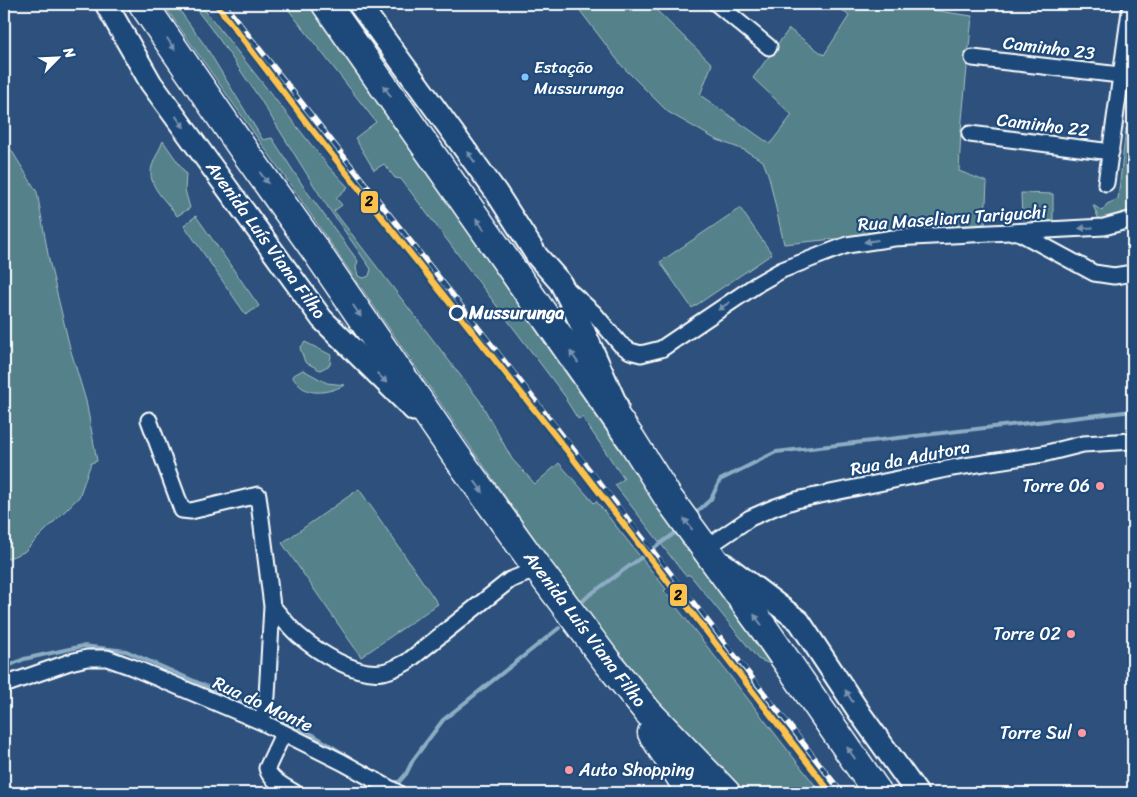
<svg xmlns="http://www.w3.org/2000/svg" width="1137" height="797" font-family="Sriracha,sans-serif">
<style>
.green{fill:#54818a;stroke:#aac0c4}
.lines{fill:none;stroke-linecap:round;stroke-linejoin:round}
.stream{stroke:#8dadc4;stroke-width:4}
.street-casing{stroke:#fff;stroke-width:19}
.secondary-casing{stroke:#fff;stroke-width:25}
.highway-casing{stroke:#fff;stroke-width:31}
.street{stroke:#1f4a7a;stroke-width:15}
.secondary{stroke:#1f4a7a;stroke-width:21}
.highway{stroke:#1f4a7a;stroke-width:28}
.rail-casing{stroke:#fff;stroke-width:5.5}
.rail{stroke:#1f4a7a;stroke-width:4;stroke-dasharray:11;stroke-linecap:butt}
.metro-1-casing{stroke:#1f4a7a;stroke-width:10}
.metro-1{stroke:#fcc24d;stroke-width:6}
.oneway{fill:#7992af}
.bus-dot{fill:#80c4ff;stroke:#1f4a7a;stroke-width:2}
.stop-dot{fill:#1f4a7a;stroke:#fff;stroke-width:2.5}
.poi-dot{fill:#ff9aa2;stroke:#1f4a7a;stroke-width:2}
.labels{text-anchor:middle;stroke-width:4.5;stroke-linejoin:round;paint-order:stroke}
.bus-label{font-size:17px;fill:#fff;stroke:#1f4a7a;text-anchor:start}
.street-label{font-size:18px;fill:#fff;stroke:#1f4a7a}
.stop-label{font-size:18px;font-weight:bold;fill:#fff;stroke:#1f4a7a;text-anchor:start}
.poi-label{font-size:18px;fill:#fff;stroke:#1f4a7a;text-anchor:end}
.line-badge{stroke:#1f4a7a;stroke-width:2}
.pale-badge-label{font-size:14px;text-anchor:middle;font-weight:bold;fill:#111}
</style>
<rect width="100%" height="100%" fill="#2d517c"/>
<filter id="ink" filterUnits="userSpaceOnUse"><feTurbulence type="fractalNoise" baseFrequency=".02" numOctaves="2"/><feDisplacementMap in="SourceGraphic" scale="10" xChannelSelector="R" yChannelSelector="G"/><feConvolveMatrix kernelMatrix="1 2 1 2 8 2 1 2 1" color-interpolation-filters="sRGB"/></filter>
<g filter="url(#ink)">
<path class="green" d="M163 4H175L206 47 263 140 272 138 305 189 358 261 356 267 358 276 364 278 369 276 371 269 323 200 260 99 219 39 192 4H200L328 166 348 187 336 198 342 205 334 211 480 401 512 459 535 484 559 463 594 503 596 501 666 589 664 591 821 793H745L673 721 614 652 499 488 285 177Z
M284 4H309L314 9 562 368 770 664 758 659 690 575H685L615 485 624 479 582 417 578 419 566 400 567 399 401 179 395 178 384 164 374 170 355 138 376 122Z
M575 4H650L712 64 700 95 770 144 792 115 753 78 789 29 824 55 849 16 835 4H932V10L972 16 961 130 959 171 987 182 985 224 784 244 769 177 763 161 744 150 715 139 668 112 622 66Z
M1126 128 1133 129V214L1097 225 1099 220 1093 205 1102 211 1107 204 1118 199Z
M4 138 37 192 49 260 70 348 86 401 97 461 91 463 79 497 24 552 4 560Z
M163 141 186 174 185 190 190 208 177 216C167 201 146 186 152 166 155 157 160 149 163 141Z
M1021 193 1053 194V223L1022 219Z
M740 208 772 254 692 308 660 262Z
M196 216 259 306 246 315 184 225Z
M305 342 331 355 330 365 320 370 305 362 300 348Z
M303 370 327 383 345 385C326 394 304 398 292 376Z
M359 489 438 604 361 657 282 543Z"/>
<g class="lines">
<path class="stream" d="M698 511 711 499 720 480 776 452 1133 411
M581 603 588 596 675 533
M4 668 24 659 83 646 126 651 260 710
M266 713 308 732 352 759
M390 782H399L406 774 413 760 443 720 559 628"/>
<defs>
<path id="street" d="M717 4 769 47
M973 58 1120 75
M970 134 1111 152
M1106 183 1131 4
M1020 233 1094 273 1114 276 1133 273
M565 287 594 313 620 344 630 351 641 354 661 349 759 283 782 270 847 245 894 238 1104 227 1133 219
M149 420 182 510 191 511 258 495 272 606 267 696 262 722
M706 548 750 518 775 507 796 500 952 468 1043 454 1083 444 1133 441
M272 606C281 616 289 627 298 635 318 652 355 676 382 672 391 671 399 666 407 662L510 580 538 569
M4 685 70 662 87 658H107L132 667 262 722 342 762 398 793
M283 734 267 768C269 780 286 787 295 793"/>
<path id="secondary" d="M106 4 151 83 322 319 414 410
M359 4 496 192 537 256 560 282 575 311 617 406
M724 564 799 621 861 715 917 793"/>
<path id="highway" d="M143 4 243 149 318 254 455 454 538 569 609 664 648 712 726 793
M326 4 631 439 669 499 765 630 878 793
M652 733 691 793"/>
</defs>
<use href="#street" class="street-casing"/>
<use href="#secondary" class="secondary-casing"/>
<use href="#highway" class="highway-casing"/>
<use href="#street" class="street"/>
<use href="#secondary" class="secondary"/>
<use href="#highway" class="highway"/>
<defs>
<path id="rail" d="M224 4C430 267 638 529 842 793"/>
</defs>
<use href="#rail" class="rail-casing"/>
<use href="#rail" class="rail"/>
<defs>
<path id="metro-1" d="M216 4 310 127 568 452 831 793"/>
</defs>
<use href="#metro-1" class="metro-1-casing"/>
<use href="#metro-1" class="metro-1"/>
</g>
<defs><path id="oneway-solid" d="M-6-.8H1V-3.2L6.5 0L1 3.2V.8H-6Z" transform="scale(1.25)"/></defs>
<g class="oneway">
<use href="#oneway-solid" transform="translate(171 44) rotate(56)"/>
<use href="#oneway-solid" transform="translate(387 91) rotate(-125)"/>
<use href="#oneway-solid" transform="translate(180 122) rotate(54)"/>
<use href="#oneway-solid" transform="translate(471 157) rotate(-126)"/>
<use href="#oneway-solid" transform="translate(264 178) rotate(54)"/>
<use href="#oneway-solid" transform="translate(480 224) rotate(-125)"/>
<use href="#oneway-solid" transform="translate(1086 228) rotate(176)"/>
<use href="#oneway-solid" transform="translate(871 241) rotate(172)"/>
<use href="#oneway-solid" transform="translate(724 306) rotate(146)"/>
<use href="#oneway-solid" transform="translate(357 311) rotate(56)"/>
<use href="#oneway-solid" transform="translate(574 357) rotate(-125)"/>
<use href="#oneway-solid" transform="translate(382 378) rotate(45)"/>
<use href="#oneway-solid" transform="translate(479 487) rotate(54)"/>
<use href="#oneway-solid" transform="translate(688 524) rotate(-127)"/>
<use href="#oneway-solid" transform="translate(758 620) rotate(-126)"/>
<use href="#oneway-solid" transform="translate(849 696) rotate(-122)"/>
<use href="#oneway-solid" transform="translate(851 753) rotate(-125)"/>
</g>
</g>
<circle class="bus-dot" cx="525" cy="77" r="4.5"/>
<circle class="stop-dot" cx="457" cy="313" r="7"/>
<g class="poi-dot">
<circle cx="1100" cy="486" r="5"/>
<circle cx="1071" cy="634" r="5"/>
<circle cx="1082" cy="733" r="5"/>
<circle cx="569" cy="770" r="5"/>
</g>
<g class="labels">
<g class="bus-label">
<text x="534" y="73">Estação<tspan x="534" dy="21">Mussurunga</tspan></text>
</g>
<g class="street-label">
<text transform="translate(1049 48) rotate(7)" y="6">Caminho 23</text>
<text transform="translate(1043 125) rotate(7)" y="6">Caminho 22</text>
<text transform="translate(952 218) rotate(-4)" y="6">Rua Maseliaru Tariguchi</text>
<text transform="translate(266 240) rotate(54)" y="6">Avenida Luís Viana Filho</text>
<text transform="translate(910 458) rotate(-11)" y="6">Rua da Adutora</text>
<text transform="translate(585 629) rotate(53)" y="6">Avenida Luís Viana Filho</text>
<text transform="translate(263 704) rotate(25)" y="6">Rua do Monte</text>
</g>
<g class="stop-label">
<text x="469" y="319">Mussurunga</text>
</g>
<g class="poi-label">
<text x="1090" y="492">Torre 06</text>
<text x="1061" y="640">Torre 02</text>
<text x="1072" y="739">Torre Sul</text>
<text x="579" y="776" text-anchor="start">Auto Shopping</text>
</g>
</g>
<g class="line-badge">
<rect x="360" y="190" width="19" height="24" rx="5" fill="#fcc24d"/>
<rect x="669" y="583" width="19" height="24" rx="5" fill="#fcc24d"/>
</g>
<g class="pale-badge-label">
<text x="369" y="206">2</text>
<text x="678" y="600">2</text>
</g>
<rect width="1137" height="797" fill="none" stroke="#1f4a7a" stroke-width="20"/>
<rect x="10" y="10" width="1117" height="777" fill="none" stroke="#fff" stroke-width="2" filter="url(#ink)"/>
<g transform="translate(58 58) rotate(66)" stroke="#1f4a7a" stroke-width="4" paint-order="stroke">
<path d="M0-4L9 19L0 12L-9 19Z" fill="#ffffff"/>
<text y="-8" font-size="14" font-weight="bold" text-anchor="middle" fill="#ffffff">N</text>
</g>
</svg>
